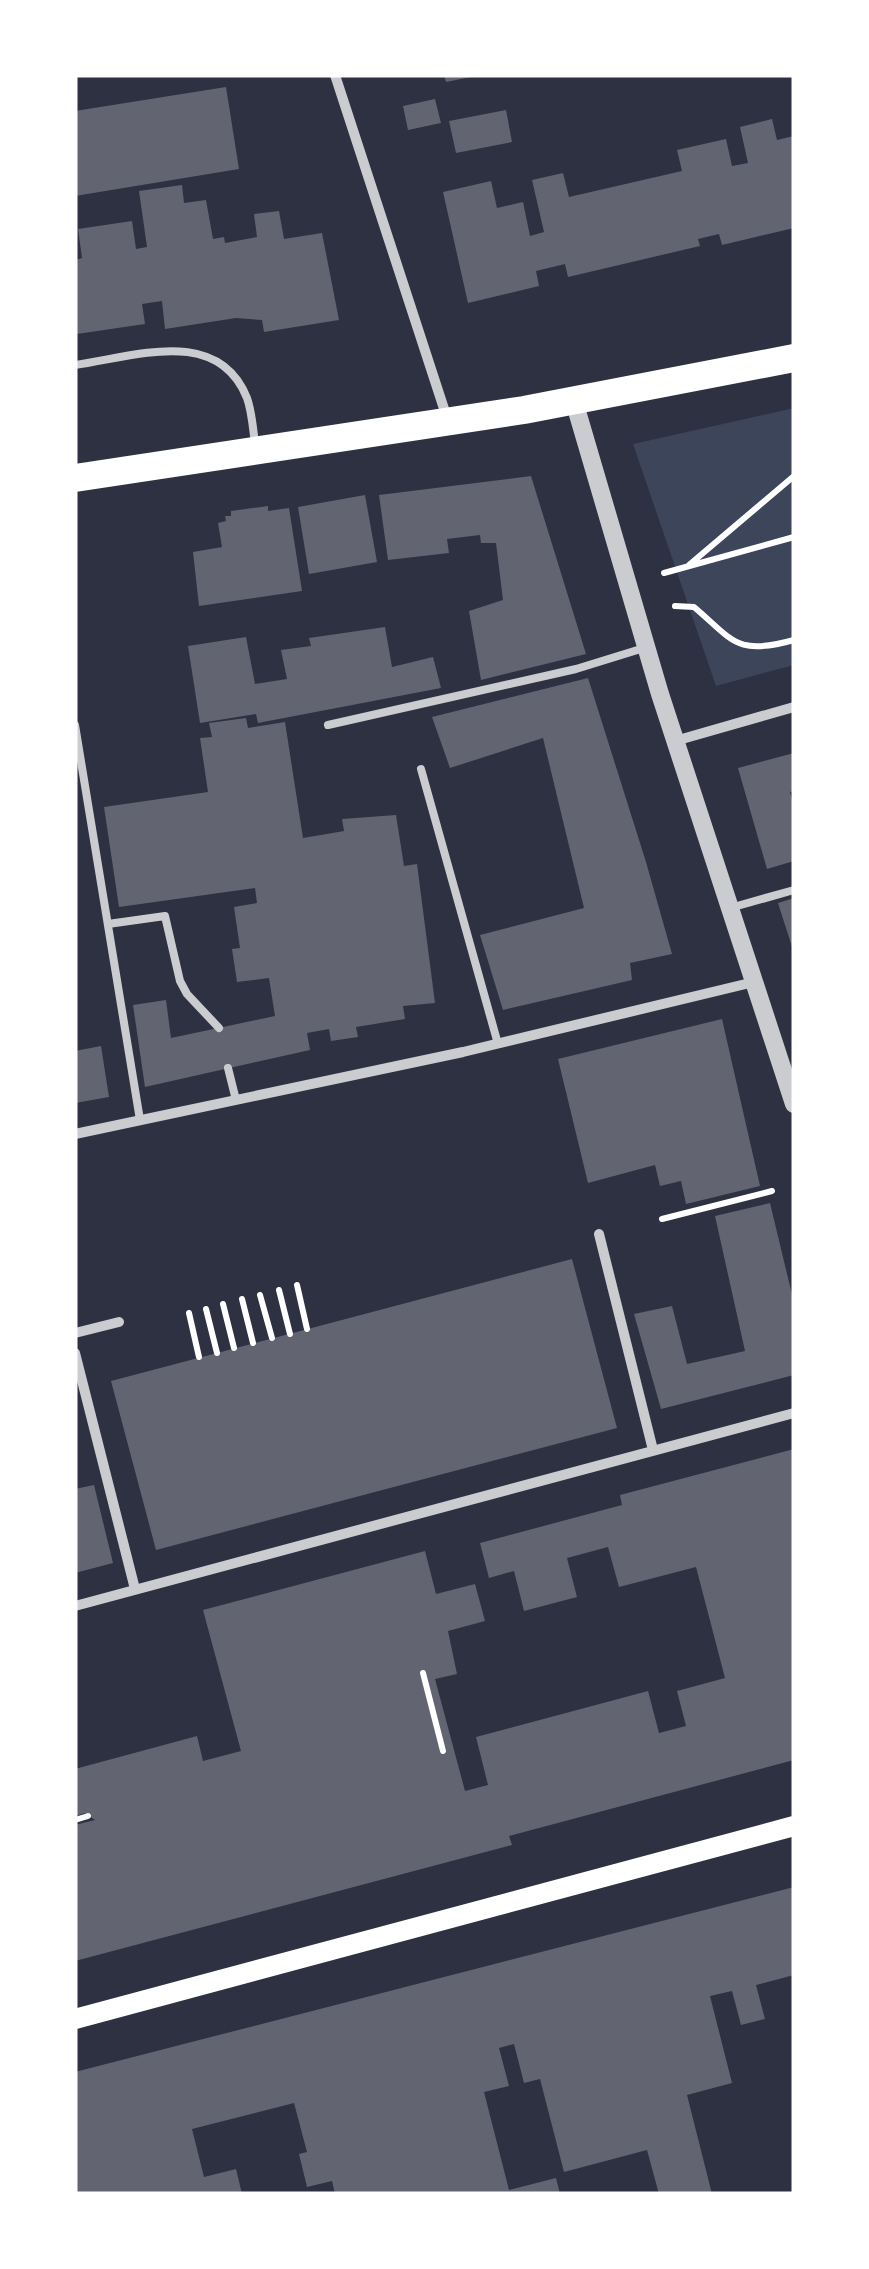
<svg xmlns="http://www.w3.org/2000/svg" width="869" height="2269" font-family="'Fira Sans Condensed',sans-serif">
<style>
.green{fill:#3c4559}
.building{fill:#626471}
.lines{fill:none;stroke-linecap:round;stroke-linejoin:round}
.path{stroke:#fff;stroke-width:6}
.service{stroke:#caccd0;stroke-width:8}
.minor{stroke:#caccd0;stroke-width:10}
.tertiary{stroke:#caccd0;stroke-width:18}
.secondary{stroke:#fff;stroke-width:20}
.trunk{stroke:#fff;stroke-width:28}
</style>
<rect width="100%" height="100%" fill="#2d3142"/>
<path class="green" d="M794 408V665L716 686 633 444Z"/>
<path class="building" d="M444 75H470L471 77 446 82Z
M226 87 239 169 75 196V111Z
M435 99 441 123 408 130 403 106Z
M506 110 512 142 456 153 449 121Z
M772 119 777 140 794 136V228L722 245 719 234 698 239 700 246 568 277 565 264 536 271 539 286 468 303 443 192 491 181 497 208 523 202 530 236 544 232 532 180 563 173 569 197 682 171 677 150 726 139 732 166 748 163 740 127Z
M182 185 184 203 206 200 213 239 224 237 225 243 257 237 254 214 279 211 284 239 322 233 339 320 264 332 262 320 236 318 165 329 162 301 142 304 145 324 77 334 75 260 82 258 78 229 132 221 136 249 147 247 139 191Z
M531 476 586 654 481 680 469 611 503 600 496 543H481L480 535 447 539 449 553 388 560 379 495Z
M365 495 377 562 309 574 298 507Z
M268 506V511L289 508 302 591 199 606 193 552 222 547 218 523 226 521 225 516H231V511Z
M385 627 392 667 433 657 441 688 258 723 256 714 200 723 188 646 246 637 255 684 287 679 281 650 311 646 309 638Z
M588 678 646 862 672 954 630 963 632 980 503 1010 480 935 584 908 543 738 450 768 432 717Z
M246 718 248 728 285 722 303 838 344 831 342 819 396 815 404 866 417 864 435 1003 403 1006 405 1019 356 1027 358 1037 331 1041 329 1029 307 1033 310 1050 145 1087 133 1005 166 1000 171 1038 275 1016 269 978 237 982 232 949 240 948 234 907 257 903 255 888 119 907 104 807 208 792 200 738 212 737 209 723Z
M794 753V791L790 792 794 807V861L767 869 738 768Z
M794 898V950H793L778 903Z
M722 1019 760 1186 686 1204 681 1181 660 1186 655 1165 588 1183 558 1059Z
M101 1046 109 1097 75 1103V1051Z
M770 1203 794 1303V1375L661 1409 634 1314 672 1306 687 1364 745 1351 715 1216Z
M572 1259 617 1428 156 1550 111 1381Z
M794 1449V1760L509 1836 512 1845 75 1961V1825L95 1820 85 1813 75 1816V1769L197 1736 203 1761 241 1751 203 1610 425 1551 436 1594 475 1584 485 1621 448 1631 457 1674 435 1679 465 1791 488 1785 476 1737 648 1691 659 1733 686 1726 677 1691 725 1678 696 1567 619 1587 608 1547 567 1558 577 1597 524 1611 514 1571 489 1578 480 1543 622 1505 620 1495Z
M94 1485 113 1563 75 1573V1489Z
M794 1887V1975L756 1985 765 2019 741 2025 732 1991 710 1996 732 2083 687 2095 712 2194H659L647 2150 564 2172 540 2079 524 2083 514 2044 499 2048 509 2086 484 2092 509 2190 556 2178 560 2194H335L332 2181 307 2187 299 2154 307 2152 294 2103 192 2129 204 2177 236 2169 242 2194H75V2072Z"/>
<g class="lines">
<path class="path" d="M689 565 794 476
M664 573 794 537
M675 606 694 607C734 641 736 656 794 640
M662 1219 772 1191
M297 1285 307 1329
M279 1290 290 1334
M260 1295 272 1338
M242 1299 253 1343
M223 1304 234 1348
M206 1309 217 1353
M189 1313 199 1357
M423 1673 443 1751
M75 1820 88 1816"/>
<path class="service" d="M75 365C133 357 218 325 247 398 252 412 253 429 255 444
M75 725 140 1120
M328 725 576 669 644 648
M421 769 498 1044
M730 908 794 890
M108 924 165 916 180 981 187 994 219 1028
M228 1068 236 1100"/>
<path class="minor" d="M335 75 448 421
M675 741 794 707
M75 1134 463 1052 754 982
M599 1234 653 1450
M75 1333 119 1322
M75 1353 135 1589
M75 1606 794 1413"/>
<path class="tertiary" d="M574 401 660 694 794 1104"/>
<path class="secondary" d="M75 2019 794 1826"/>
<path class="trunk" d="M75 478 524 410 794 358"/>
</g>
<rect width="869" height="2269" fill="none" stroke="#ffffff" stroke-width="155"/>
</svg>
